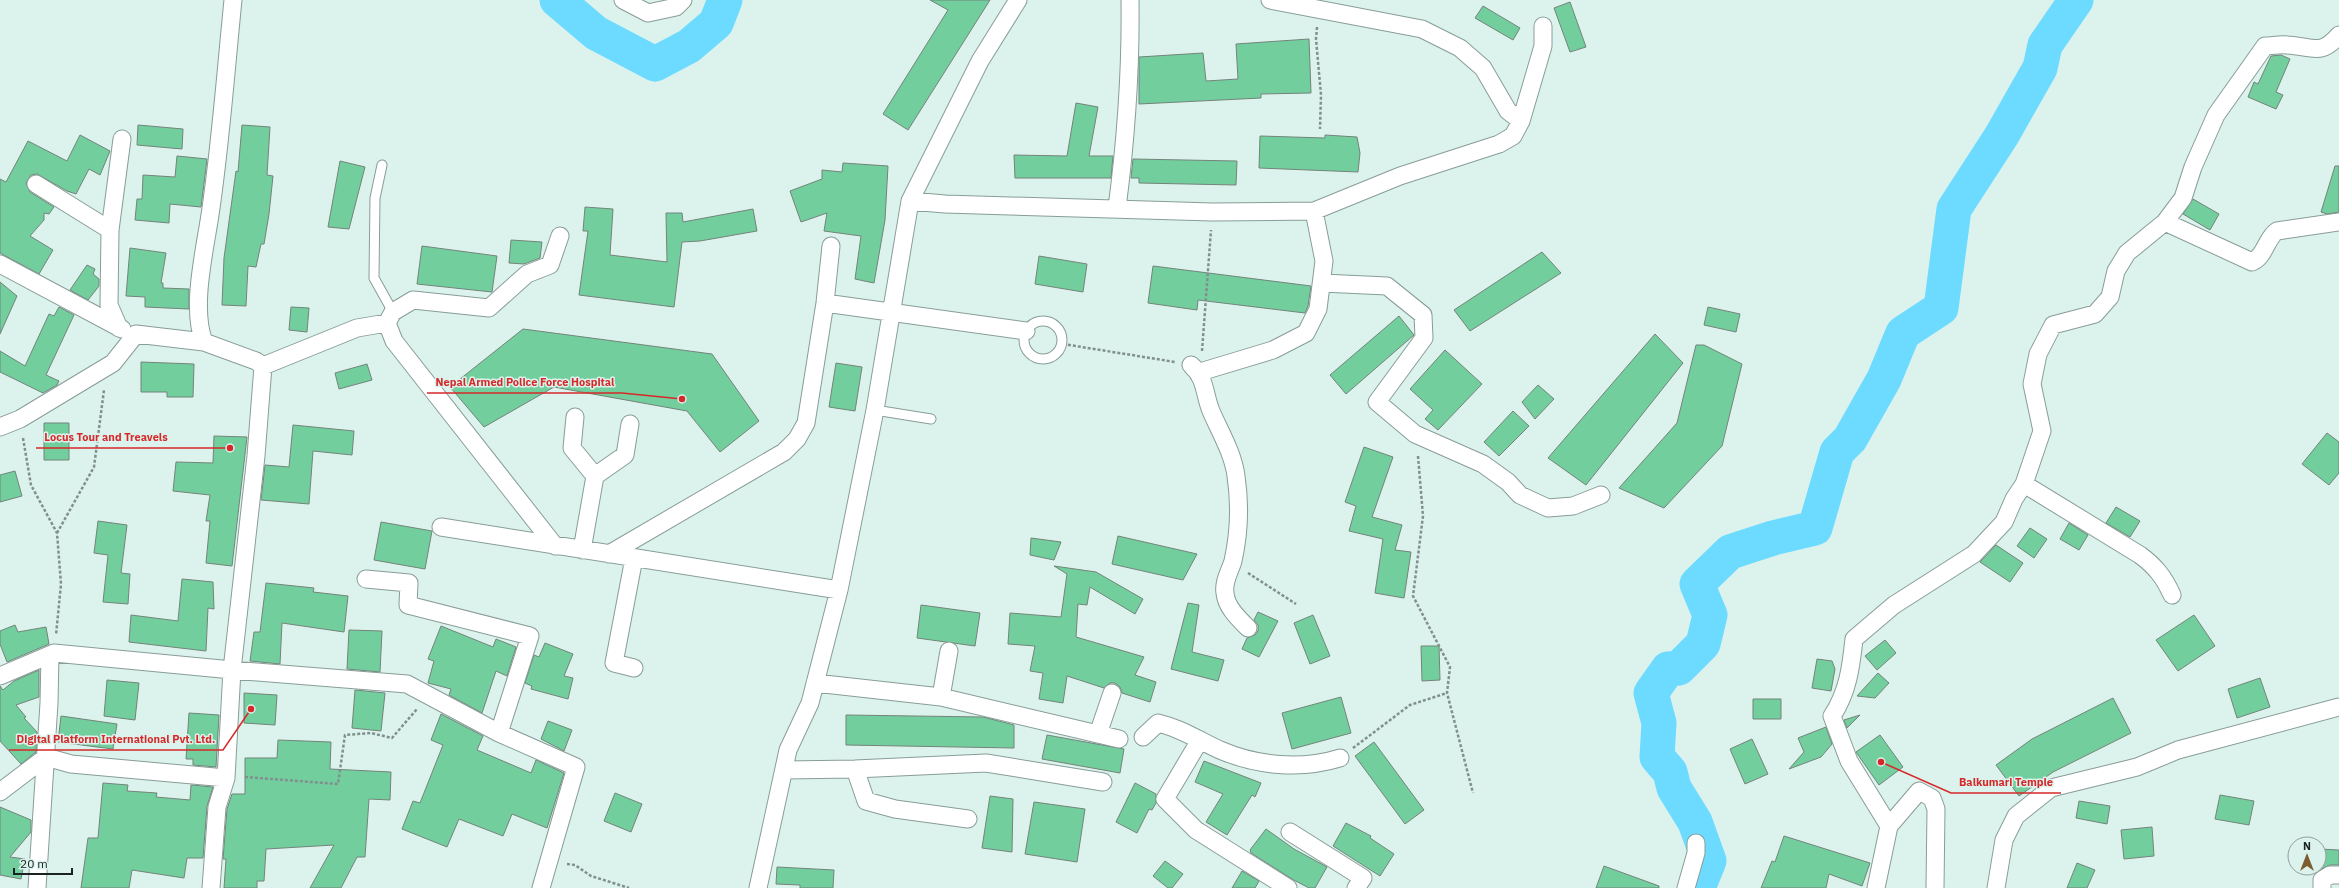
<svg xmlns="http://www.w3.org/2000/svg" width="2339" height="888" font-family="'IBM Plex Sans',sans-serif">
<style>
.lines{fill:none;stroke-linecap:round;stroke-linejoin:round}
.river{stroke:#6ddaff;stroke-width:35}
.building{fill:#73ce9e;stroke:#73847a}
.service-casing{stroke:#889d98;stroke-width:11}
.minor-casing{stroke:#889d98;stroke-width:19}
.path{stroke:#81908d;stroke-width:2.5;stroke-dasharray:3 2;stroke-linecap:butt}
.service{stroke:#fff;stroke-width:9}
.minor{stroke:#fff;stroke-width:17}
.leader{fill:none;stroke:#d62828;stroke-width:1.5}
.callout-dot{fill:#d62828;stroke:#dcf2ed;stroke-width:1.5}
.callout-label{font-size:11px;text-anchor:middle;font-weight:bold;fill:#d62828;stroke:#dcf2ed;stroke-width:3;stroke-linejoin:round;paint-order:stroke}
</style>
<rect width="100%" height="100%" fill="#dcf2ed"/>
<g class="lines">
<path class="river" d="M557 0 596 33 655 64 689 46 716 23 725 0
M1698 888 1709 861 1695 822 1674 788 1670 772 1657 757 1659 723 1651 693 1668 669 1679 668 1703 644 1710 615 1697 584 1730 552 1773 538 1815 528 1837 452 1850 439 1884 379 1903 333 1941 308 1954 209 2002 135 2040 68 2045 45 2076 0"/>
</g>
<path class="building" d="M930 0H990L908 130 883 114 948 10Z
M1570 2 1586 47 1570 52 1554 8Z
M1483 6 1520 28 1513 40 1475 18Z
M1309 39 1311 93 1261 94V98L1139 104V57L1203 53 1206 81 1238 79 1236 44Z
M2281 55 2290 59 2276 92 2283 95 2276 109 2248 97 2254 82 2258 84 2271 56Z
M1076 103 1098 107 1089 156H1113L1111 178H1015L1014 155 1067 156Z
M138 125 183 129 182 149 137 145Z
M242 125 270 127 267 175 273 176 269 214 264 244H261L256 267 248 266 246 306 222 305 224 258 236 171 238 172Z
M80 135 110 151 100 175 89 169 76 194 67 191 37 174 31 175 26 183 30 192 54 207 49 214 44 213V220L30 236 53 250 39 274 0 253V179L6 182 28 141 67 161Z
M1325 135 1357 137 1360 153 1358 172 1259 168 1260 136 1325 138Z
M177 156 207 159 201 207 170 204 169 223 135 220 137 199H142L143 175 175 177Z
M1133 159 1237 161 1236 185 1139 183V178H1131Z
M340 161 365 167 349 229 328 227Z
M843 163 888 166 885 220 874 283 855 279 861 236 824 231 827 213 801 222 790 191 822 179V170L842 172Z
M2335 166H2339V212L2327 214 2321 212Z
M2193 199 2219 214 2210 230 2183 214Z
M585 207 613 209 610 255 667 262 666 213H682L683 222 753 209 757 231 700 241 682 242 674 307 579 295 588 231H583Z
M511 240 542 242 540 258 524 264 509 263Z
M422 246 497 256 492 292 417 284Z
M130 248 166 253 161 283H163V288L189 289V309L145 307V297L126 296Z
M1542 252 1561 273 1470 331 1454 310Z
M1039 256 1087 264 1083 292 1035 284Z
M87 265 95 269 93 274 99 279V286L88 300 70 290Z
M1153 266 1311 286 1308 306 1305 313 1198 300 1197 310 1148 303Z
M0 282 17 296 0 334Z
M59 307 74 315 46 375 59 381 57 385 43 393 0 372V351L25 366 49 314 54 316Z
M291 307 309 308 307 332 289 330Z
M1708 307 1740 314 1736 332 1704 325Z
M1399 316 1414 335 1346 394 1330 375Z
M523 329 712 354 759 421 720 452 687 411 554 387 484 427 450 387Z
M1655 334 1683 363 1586 485 1548 458Z
M1696 345H1704L1742 364 1722 446 1664 508 1619 488 1677 423Z
M1445 350 1482 384 1438 430 1425 419 1433 410 1410 389Z
M141 362 194 364 193 397H167V392H141Z
M836 363 862 367 855 411 829 407Z
M367 364 372 380 339 389 335 373Z
M1538 385 1554 399 1535 419 1522 402Z
M1513 411 1529 426 1499 456 1484 442Z
M44 423H69V460H44Z
M293 425 354 431 352 455 313 451 309 504 261 500 265 465 289 467Z
M2327 433 2339 442V473L2329 485 2302 464Z
M214 436 247 437 232 566 206 563 210 521H206L210 495 173 491 176 462 213 463Z
M1364 447 1393 457 1372 517 1402 525 1395 550 1411 552 1404 598 1375 593 1383 539 1349 531 1356 506 1345 502Z
M15 471 22 496 0 502V475Z
M2116 507 2140 521 2130 537 2106 523Z
M98 521 127 525 121 573 130 574 128 604 103 602 108 555 94 553Z
M381 522 432 531 425 569 374 560Z
M2069 523 2088 535 2079 550 2060 539Z
M2030 528 2047 539 2034 558 2017 546Z
M1118 536 1197 554 1183 580 1112 564Z
M1031 538 1061 542 1054 560 1030 555Z
M1996 545 2023 563 2010 582 1980 562Z
M1054 566 1096 572 1143 599 1135 614 1090 587 1087 605 1078 604 1076 637 1144 657 1135 675 1156 682 1150 702 1122 693 1120 687 1115 683H1110L1104 688 1067 676 1063 703 1039 699 1043 673 1030 671 1035 646 1008 644 1010 613 1061 617 1067 574Z
M182 579 213 582 214 609 208 608 206 651 129 642 131 615 178 621Z
M266 583 314 588 313 592 348 596 344 632 282 623 280 664 250 661 254 632H260Z
M1188 603 1199 605 1192 652 1224 660 1218 681 1171 669Z
M921 605 980 613 975 646 917 638Z
M1258 612 1278 621 1259 657 1242 649 1247 638 1255 635 1258 631V625L1254 620Z
M1313 615 1330 656 1310 664 1294 623Z
M2194 615 2215 646 2178 671 2156 640Z
M15 625 18 632 46 627 49 644 7 662 0 644V631Z
M441 626 493 647 496 639 516 647 507 676 496 671 482 713 449 695 451 689 428 683 434 661 428 659Z
M349 630 382 631 380 672 347 669Z
M1885 640 1896 653 1877 670 1865 656Z
M545 643 573 654 564 676 573 678 568 699 531 689 532 686 525 683 534 655 539 657Z
M1421 646H1439L1440 680 1422 681Z
M1817 659 1832 661 1835 669 1831 691 1812 688Z
M39 670V697L16 705 26 717 24 718 37 732 36 752 21 764 0 741V686L3 690 14 681Z
M1878 673 1889 683 1875 698 1857 696Z
M2260 678 2270 707 2237 718 2228 689Z
M107 680 139 683 135 720 104 716Z
M355 690 385 693 381 731 352 728Z
M244 693 277 695 275 725 244 723Z
M1341 697 1351 733 1292 749 1282 713Z
M2113 698 2131 733 2053 772 2019 796 1996 765 2032 739Z
M1753 699H1781V719H1753Z
M189 713 219 715 216 767 193 765V759H186Z
M441 714 483 736 477 750 531 773 536 760 564 773 547 828 512 814 503 836 459 819 447 847 402 829 413 801 420 803 443 745 431 740Z
M846 715 983 717 1014 725V748L846 745Z
M1860 715 1847 728 1844 720Z
M61 716 117 724 113 749 58 742Z
M548 721 572 730 564 751 541 739Z
M1826 727 1832 744 1821 757 1789 769 1804 752 1798 738Z
M1047 735 1124 749 1120 773 1042 759Z
M1880 735 1903 767 1879 785 1856 752Z
M1752 739 1768 774 1745 784 1730 749Z
M278 740 331 742 330 769 391 772 390 800 369 799 365 857H357L341 888H310L334 845 266 849 264 881H257V888H224L226 859H223L227 809 232 794H245V758H277Z
M1374 742 1424 810 1405 824 1355 756Z
M1204 761 1261 783 1255 797 1252 795 1227 835 1206 822 1223 794 1195 782Z
M103 783 128 785 127 791 157 793 156 797 190 800 191 785 213 787 207 806 203 858H187L184 878 132 870 129 888H81L88 838H98Z
M1135 783 1156 794V803L1152 810 1149 809 1137 833 1116 822Z
M615 793 642 804 631 832 604 821Z
M2220 795 2254 801 2249 825 2215 819Z
M990 796 1013 799 1012 852 982 848Z
M2079 801 2110 806 2107 824 2076 818Z
M1034 802 1085 809 1077 862 1025 854Z
M0 807 31 820V832L10 857 25 859 21 879 0 875Z
M1346 823 1371 836 1370 838 1394 854 1380 876 1333 846Z
M2152 827 2154 856 2124 859 2121 830Z
M1266 829 1294 849 1327 867 1315 888H1309L1292 879 1251 853 1250 850Z
M1784 836 1870 863 1862 886 1829 874 1826 888H1761L1772 861 1775 862Z
M2319 849 2339 850V865H2330L2319 870Z
M1165 861 1183 874 1172 888H1168L1153 876Z
M2077 863 2095 870 2087 888H2067Z
M1604 866 1659 886V888H1596Z
M777 867 834 870 833 888H800V885L776 884Z
M1242 871 1259 881 1255 888H1232Z"/>
<g class="lines">
<defs>
<path id="service" d="M382 165 375 198 374 278 393 312
M1024 340a19 19 0 1 1 38 0a19 19 0 1 1-38 0Z
M875 410 931 419"/>
<path id="minor" d="M623 0 648 13 676 7 683 0
M1270 0 1422 29 1460 48 1483 68 1508 111 1521 121
M36 184 110 230 109 305 119 328
M910 201 945 204 1212 212 1314 211 1400 176 1499 144 1513 136 1521 121 1543 46V26
M1117 208C1126 139 1131 70 1130 0
M2165 222 2252 262C2265 257 2266 238 2277 231L2339 222
M110 230 122 139
M0 264 122 329
M1322 283 1387 286 1423 315 1424 338 1377 402 1415 434 1483 464 1508 482 1520 495 1548 508 1573 506 1601 495
M825 303 1026 331
M1191 365C1206 378 1204 394 1211 411 1220 432 1233 453 1236 476 1240 503 1239 534 1233 561 1230 571 1223 582 1225 593 1226 607 1239 619 1248 628
M263 366 357 328 387 323
M1200 372 1273 350 1306 333 1318 309 1324 261 1314 211
M575 417 572 448 595 476
M0 427 20 419 113 363 136 334 204 342
M2024 484 2140 555C2155 566 2164 577 2172 595
M441 527 839 590
M555 546 394 341 387 323 393 312 413 300 489 308 527 274 550 265 560 236
M582 550 595 476 625 455 630 424
M609 554 784 452 797 439 806 423 825 303 831 246
M634 558 614 663 634 668
M366 579 409 583 408 605 530 636 499 733
M0 676 54 653 232 670 407 684 499 733 576 767 541 888
M815 683 941 697 949 651
M941 697 1119 739
M1098 734 1112 693
M1143 737 1158 723C1180 728 1198 740 1220 750 1257 766 1301 770 1340 758
M1200 740 1165 799 1196 830 1288 888
M855 769 866 801 895 809 968 819
M784 770 855 769 986 763 1103 782
M0 792 46 757 71 764 226 778
M1889 826 1849 761 1832 716C1848 692 1851 667 1854 639L1894 605 1974 554 2004 522 2014 499 2024 484 2042 431 2032 384 2038 354 2053 325 2095 314 2110 297 2116 271 2127 253 2165 222 2183 198 2193 167 2216 115 2265 46C2272 46 2280 44 2287 45 2312 46 2320 57 2339 35
M1290 832 1363 878 1356 888
M37 888 49 703 50 655
M211 888 217 807 226 778 232 670 256 456 263 366 256 361 204 342C190 306 206 246 211 208 221 139 226 69 233 0
M758 888 788 750 810 703 839 590 875 410 910 201 980 61 1018 0
M1686 888 1696 853V843
M1876 888 1889 826 1919 791 1932 798 1936 809 1935 888
M1996 888 2004 840 2016 816 2051 788 2137 767 2178 750 2339 707
M2322 888V880L2330 875H2339"/>
</defs>
<use href="#service" class="service-casing"/>
<use href="#minor" class="minor-casing"/>
<path class="path" d="M1317 27 1316 39 1321 95 1320 129
M1063 344 1175 362
M1202 351 1211 230
M23 438 31 485 57 533 61 584 56 635
M1418 456 1423 516 1413 596 1450 667 1447 693 1473 793
M57 533 94 467 104 390
M1248 573 1296 604
M1353 748 1410 705 1447 693
M245 777 338 784 345 735 371 733 392 738 417 709
M567 864 575 865 591 876 629 888"/>
<use href="#service" class="service"/>
<use href="#minor" class="minor"/>
</g>
<path class="leader" d="M682 399L622 393H427M230 448L176 448H36M251 709L223 750H9M1881 762L1951 793H2061"/>
<g class="callout-dot">
<circle cx="682" cy="399" r="4"/>
<circle cx="230" cy="448" r="4"/>
<circle cx="251" cy="709" r="4"/>
<circle cx="1881" cy="762" r="4"/>
</g>
<g class="callout-label">
<text x="525" y="386">Nepal Armed Police Force Hospital</text>
<text x="106" y="441">Locus Tour and Treavels</text>
<text x="116" y="743">Digital Platform International Pvt. Ltd.</text>
<text x="2006" y="786">Balkumari Temple</text>
</g>
<g transform="translate(2307 856)"><circle r="19" fill="#dcf2ed" stroke="#8f9f9c"/>
<path d="M0-3L7 15L0 10L-7 15Z" fill="#7b5d31"/>
<text y="-6" font-size="11" font-weight="bold" text-anchor="middle" fill="#1b2322">N</text>
</g>
<path d="M14 868v6h58v-6" fill="none" stroke="#1b2322" stroke-width="2"/>
<text x="20" y="868" font-size="12" fill="#1b2322" stroke="#dcf2ed" stroke-width="3" paint-order="stroke">20 m</text>
</svg>
